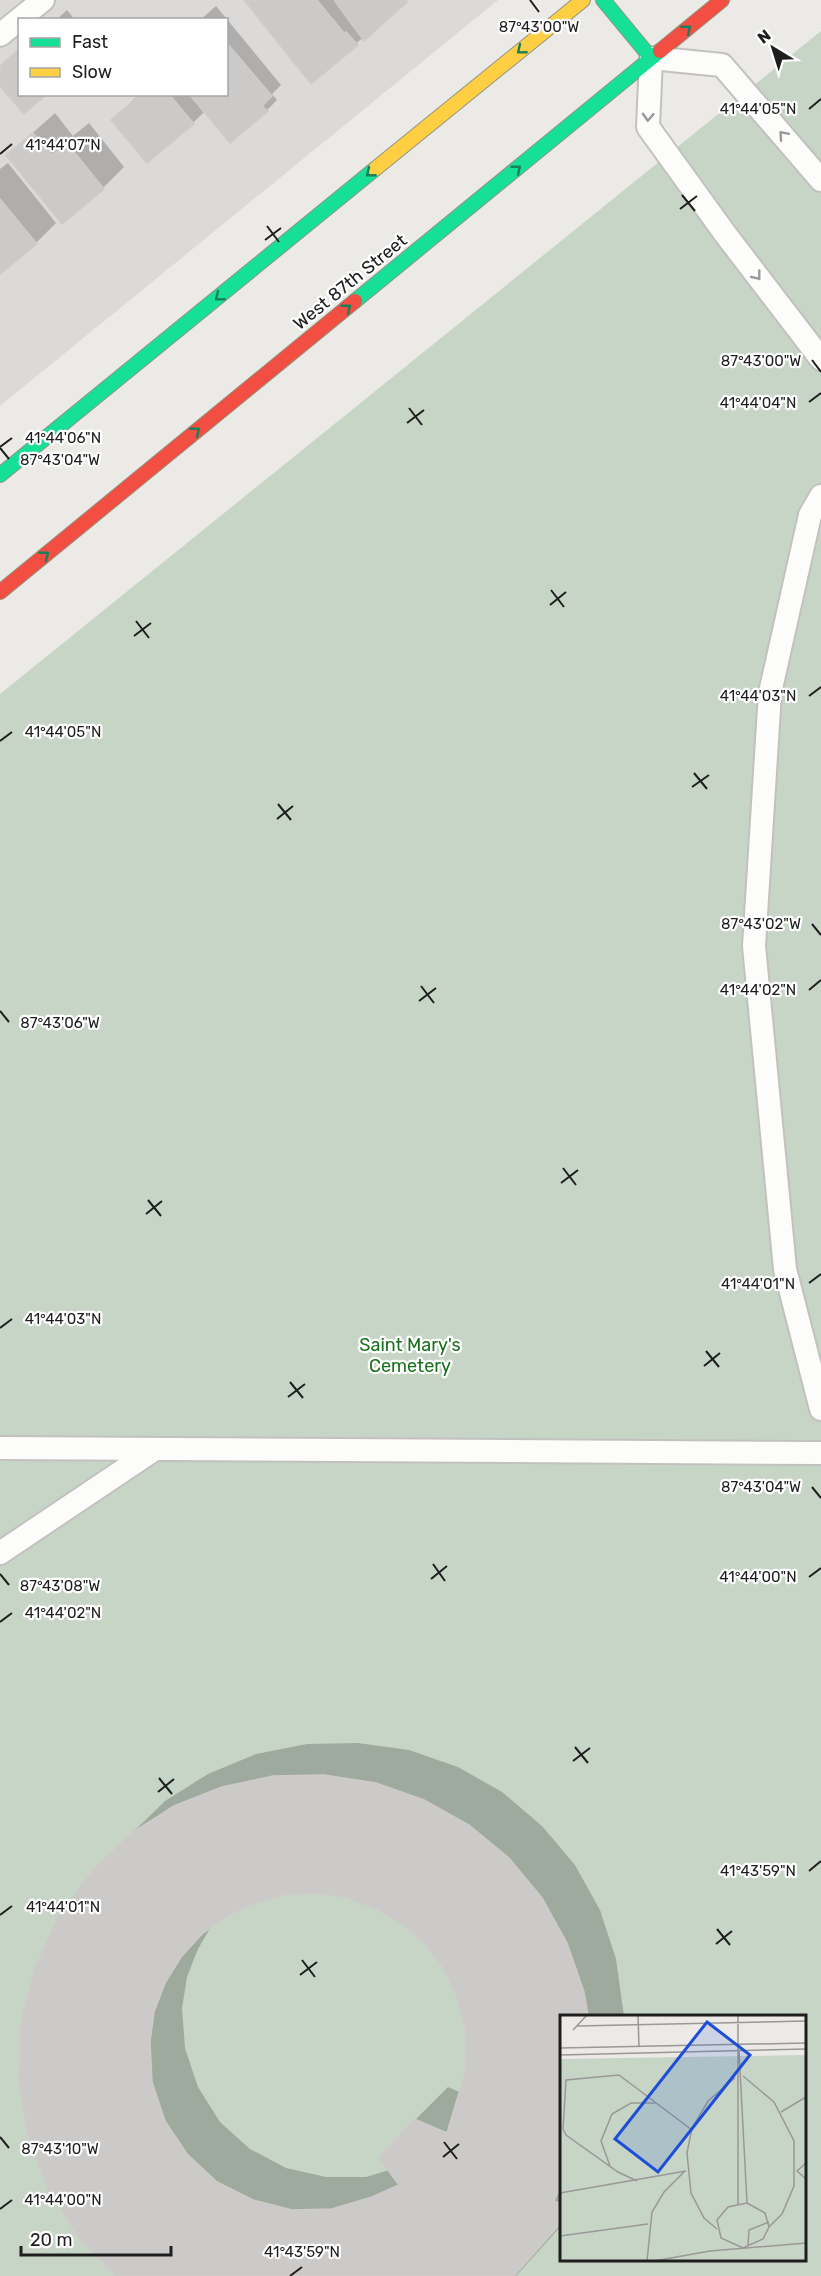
<svg xmlns="http://www.w3.org/2000/svg" width="821" height="2276" font-family="Rubik,sans-serif">
<style>
.residential{fill:#dbdad8;fill-rule:evenodd}
.cemetery{fill:#c7d5c7;fill-rule:evenodd}
.shadow{fill:#0003;fill-rule:evenodd}
.building{fill:#cccac8;stroke:#cecbc9;stroke-width:1.5;fill-rule:evenodd}
.lines{fill:none;stroke-linecap:round;stroke-linejoin:round}
.lane-casing{stroke:#c2c1bf;stroke-width:26}
.fast-casing{stroke:#939381;stroke-width:16}
.slow-casing{stroke:#939381;stroke-width:16}
.jam-casing{stroke:#939381;stroke-width:16}
.lane{stroke:#fcfcfb;stroke-width:22}
.fast{stroke:#16e098;stroke-width:14}
.slow{stroke:#ffcf43;stroke-width:14}
.jam{stroke:#f24e42;stroke-width:14}
.oneway{stroke:#1a7f5b}
.oneway2{stroke:#989898}
.ticks{fill:none;stroke:#1e1e1e;stroke-width:2}
.labels{text-anchor:middle;stroke-width:4.5;stroke-linejoin:round;paint-order:stroke}
.street-label{font-size:18px;fill:#1e1e1e;stroke:#fff}
.park-label{font-size:18px;fill:#196f1c;stroke:#fff}
.inset-road{fill:none;stroke:#9a9897;stroke-width:1.5}
.view{fill:#1d4ed8;fill-opacity:0.15;stroke:#1d4ed8;stroke-width:3}
.inset-edge{fill:none;stroke:#1e1e1e;stroke-width:3}
.ticks-label{font-size:15px;text-anchor:middle;fill:#1e1e1e;stroke:#fff;stroke-width:4.5;stroke-linejoin:round;paint-order:stroke}
</style>
<rect width="100%" height="100%" fill="#eceae7"/>
<path class="residential" d="M0 0H498L0 406ZM20 20H226V94H20Z"/>
<path class="cemetery" d="M821 31V2276H0V694ZM562 2016H804V2260H562Z"/>
<path class="shadow" d="M246 0H407L311 82Z
M216 6 281 85 272 94 277 100 267 110 205 111 193 123 113 120 139 94H226V20H200Z
M67 10 75 20H56Z
M55 113 73 136 89 123 124 167 103 188 62 222 8 155Z
M8 163 56 223 36 243 0 272V169Z
M358 1743 409 1750 458 1767 502 1792 542 1826 575 1865 600 1910 616 1959 624 2016H562V2225L516 2276H118L128 1837 165 1801 208 1774 256 1754 307 1744ZM314 1892 346 1896 375 1906 402 1921 425 1942 444 1966 458 1993 467 2033V2073L462 2093 448 2087 415 2120 389 2170 366 2177H326L286 2168 250 2149 220 2122 198 2087 185 2048 182 2008 187 1977 198 1949 212 1925 226 1915 254 1901 284 1894Z"/>
<path class="building" d="M244 0H317L344 33 346 32 358 45 311 84Z
M334 0H406L407 2 364 41Z
M226 42 272 96 262 106 268 111 230 143 189 94H226Z
M20 48V94H47L24 114 0 86V66Z
M141 94H169L194 124 147 163 111 120Z
M33 133 52 155 67 143 104 189 62 224 6 155Z
M0 199 37 244 0 274Z
M324 1775 376 1783 424 1800 469 1825 509 1858 542 1898 567 1943 584 1992 588 2016H562V2184L554 2201 562 2204V2222L514 2276H116L79 2238 48 2190 28 2137 19 2080 21 2023 35 1968 59 1915 93 1870 130 1834 174 1806 222 1787 273 1776ZM314 1893 345 1897 374 1908 401 1923 424 1943 442 1966 456 1994 466 2033 465 2073 447 2133 414 2119 379 2158 399 2185 372 2197 332 2209 292 2210 253 2200 217 2182 187 2154 165 2121 152 2082 150 2042 154 2012 165 1983 181 1957 202 1934 227 1916 255 1903 284 1895Z"/>
<g class="lines">
<defs>
<path id="lane" d="M0 35 43 0
M821 180 722 65 651 58 648 127 726 235 821 359
M821 496 810 515 770 693 754 946 785 1269 821 1409
M0 1448 821 1453
M0 1553 155 1449"/>
<path id="fast" d="M603 0 651 58
M355 301 660 51
M0 475 375 169"/>
<path id="slow" d="M375 169 583 0"/>
<path id="jam" d="M660 51 722 0
M0 592 355 301"/>
</defs>
<use href="#lane" class="lane-casing"/>
<use href="#fast" class="fast-casing"/>
<use href="#slow" class="slow-casing"/>
<use href="#jam" class="jam-casing"/>
<use href="#lane" class="lane"/>
<use href="#fast" class="fast"/>
<use href="#slow" class="slow"/>
<use href="#jam" class="jam"/>
</g>
<defs><path id="oneway-chevron" d="M-2-3.5L2.5 0L-2 3.5" fill="none" stroke-width="1.6" stroke-linecap="round" stroke-linejoin="round" transform="scale(1.5)"/></defs>
<g class="oneway">
<use href="#oneway-chevron" transform="translate(687 29) rotate(-39)"/>
<use href="#oneway-chevron" transform="translate(521 50) rotate(141)"/>
<use href="#oneway-chevron" transform="translate(517 169) rotate(-39)"/>
<use href="#oneway-chevron" transform="translate(370 173) rotate(141)"/>
<use href="#oneway-chevron" transform="translate(219 297) rotate(141)"/>
<use href="#oneway-chevron" transform="translate(347 308) rotate(-39)"/>
<use href="#oneway-chevron" transform="translate(196 431) rotate(-39)"/>
<use href="#oneway-chevron" transform="translate(45 555) rotate(-39)"/>
</g>
<g class="oneway2">
<use href="#oneway-chevron" transform="translate(648 117) rotate(93)"/>
<use href="#oneway-chevron" transform="translate(783 135) rotate(-131)"/>
<use href="#oneway-chevron" transform="translate(757 276) rotate(52)"/>
</g>
<path class="ticks" d="M530 0 539 12M809 109 821 99M0 154 12 144M682 195 695 211M680 209 697 196M267 226 279 242M265 240 281 228M812 360 821 372M809 402 821 393M409 408 422 425M407 423 424 410M0 447 12 438M0 448 9 459M551 590 564 607M550 605 566 592M136 621 149 638M134 636 151 623M809 696 821 687M0 741 12 732M694 773 707 789M692 787 709 775M278 804 291 820M277 819 293 806M812 924 821 935M421 986 434 1003M809 990 821 980M419 1001 436 988M0 1011 9 1022M563 1168 576 1185M561 1183 578 1170M148 1200 161 1216M146 1214 162 1201M809 1283 821 1274M0 1328 12 1319M706 1351 719 1367M704 1366 720 1353M290 1382 303 1398M288 1397 305 1384M812 1487 821 1498M433 1564 445 1581M0 1574 9 1585M809 1577 821 1568M431 1579 447 1566M0 1622 12 1613M575 1747 588 1763M573 1761 590 1748M159 1778 172 1794M158 1792 174 1779M809 1871 821 1861M0 1915 12 1906M717 1929 730 1945M716 1944 732 1931M302 1960 315 1977M300 1975 317 1962M0 2137 9 2148M444 2142 457 2159M443 2157 459 2144M0 2209 12 2200M290 2276 302 2267"/>
<g class="labels">
<g class="street-label">
<text transform="translate(350 282) rotate(-39)" y="6">West 87th Street</text>
</g>
<g class="park-label">
<text x="410" y="1351">Saint Mary's<tspan x="410" dy="21">Cemetery</tspan></text>
</g>
</g>
<g transform="translate(560 2015)">
<rect width="246" height="246" fill="#eceae7"/>
<path d="M246 40V246H0V44Z" fill="#c7d5c7"/>
<path class="inset-road" d="M78 0 79 32M178 0V189M17 11 246 6M13 15 27 0M0 33 246 28M179 36 187 188M0 40 246 34M183 61 214 87 234 126V171L222 199 209 212M221 97 246 82M246 148 237 156 246 164M50 151 41 126 52 99 71 88H96M77 166 58 157 6 120 3 114 6 65 59 60 132 115M0 178 126 156M187 188 205 198 209 212 203 224 183 233 161 223 157 205 168 192ZM157 214 144 203 131 178 127 138 132 113 148 86 175 63M0 221 88 209M188 231 189 215 209 207M87 246 92 197 104 177 124 157M94 246 150 236 246 228"/>
<path class="view" d="M147 7 190 40 98 157 55 124Z"/>
<rect width="246" height="246" class="inset-edge"/>
</g>
<g class="ticks-label">
<text x="539" y="32">87°43'00"W</text>
<text x="758" y="114">41°44'05"N</text>
<text x="63" y="150">41°44'07"N</text>
<text x="761" y="366">87°43'00"W</text>
<text x="758" y="408">41°44'04"N</text>
<text x="63" y="443">41°44'06"N</text>
<text x="60" y="465">87°43'04"W</text>
<text x="758" y="701">41°44'03"N</text>
<text x="63" y="737">41°44'05"N</text>
<text x="761" y="929">87°43'02"W</text>
<text x="758" y="995">41°44'02"N</text>
<text x="60" y="1028">87°43'06"W</text>
<text x="758" y="1289">41°44'01"N</text>
<text x="63" y="1324">41°44'03"N</text>
<text x="761" y="1492">87°43'04"W</text>
<text x="758" y="1582">41°44'00"N</text>
<text x="60" y="1591">87°43'08"W</text>
<text x="63" y="1618">41°44'02"N</text>
<text x="758" y="1876">41°43'59"N</text>
<text x="63" y="1912">41°44'01"N</text>
<text x="60" y="2154">87°43'10"W</text>
<text x="63" y="2205">41°44'00"N</text>
<text x="302" y="2257">41°43'59"N</text>
</g>
<rect x="18" y="18" width="210" height="78" fill="#ffffff" stroke="#a5a5a5" stroke-width="1.5"/>
<rect x="30" y="38" width="30" height="9" fill="#16e098" stroke="#a5a5a5" stroke-width="1.5"/>
<text x="72" y="48" font-size="18" fill="#1e1e1e">Fast</text>
<rect x="30" y="68" width="30" height="9" fill="#ffcf43" stroke="#a5a5a5" stroke-width="1.5"/>
<text x="72" y="78" font-size="18" fill="#1e1e1e">Slow</text>
<g transform="translate(773 48) rotate(322)" stroke="#ffffff" stroke-width="4.5" paint-order="stroke">
<path d="M0-4.5L10 22L0 15L-10 22Z" fill="#1e1e1e"/>
<text y="-9" font-size="16" font-weight="bold" text-anchor="middle" fill="#1e1e1e">N</text>
</g>
<path d="M21 2246v9h150v-9" fill="none" stroke="#1e1e1e" stroke-width="3"/>
<text x="30" y="2246" font-size="18" fill="#1e1e1e" stroke="#ffffff" stroke-width="4.5" paint-order="stroke">20 m</text>
</svg>
